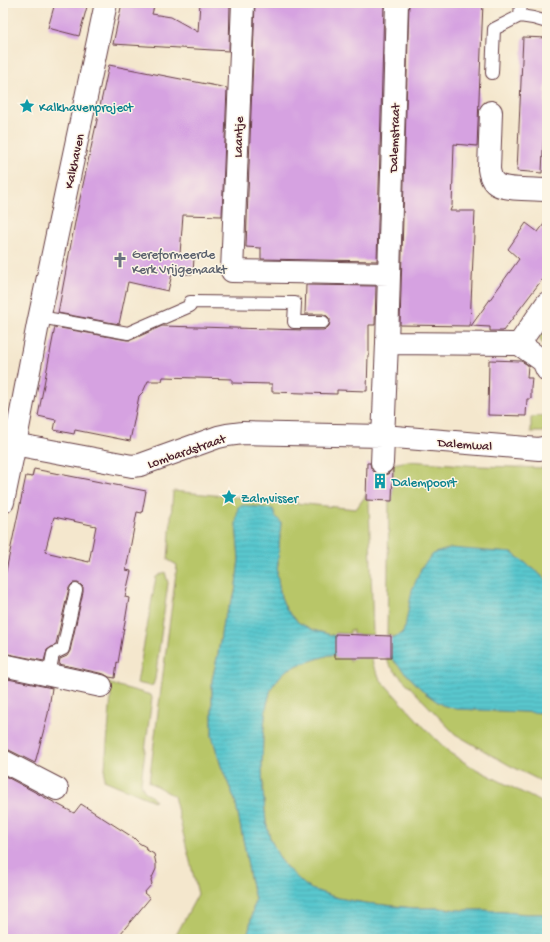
<svg xmlns="http://www.w3.org/2000/svg" width="550" height="942" font-family="'Gochi Hand',sans-serif">
<style>
.green{fill:#b8c668;stroke:#81724a}
.water{fill:url(#water-rules);stroke:#52737c}
.building{fill:#d6a2e1;fill-rule:evenodd}
.lines{fill:none;stroke-linecap:round;stroke-linejoin:round}
.service-casing{stroke:#643d43;stroke-width:14}
.minor-casing{stroke:#643d43;stroke-width:24}
.service{stroke:#fff;stroke-width:12}
.minor{stroke:#fff;stroke-width:22}
.labels{text-anchor:middle;stroke-width:3;stroke-linejoin:round;paint-order:stroke}
.culture-label{font-size:13px;fill:#0d838f;stroke:#fcf5e5;text-anchor:start}
.street-label{font-size:13px;fill:#4a1f2b;stroke:#fcf5e5}
.worship-label{font-size:13px;fill:#5b616d;stroke:#fcf5e5;text-anchor:start}
</style>
<defs>
<pattern id="water-rules" width="6" height="5" patternUnits="userSpaceOnUse"><rect width="6" height="5" fill="#59c7ce"/><path d="M0 2.5h6" fill="none" stroke="#4faab1"/></pattern>
</defs>
<rect width="100%" height="100%" fill="#fcf5e5"/>
<filter id="ink" filterUnits="userSpaceOnUse"><feTurbulence type="fractalNoise" baseFrequency=".025" numOctaves="2"/><feDisplacementMap in="SourceGraphic" scale="8" xChannelSelector="R" yChannelSelector="G"/><feConvolveMatrix kernelMatrix="1 2 1 2 8 2 1 2 1" color-interpolation-filters="sRGB"/></filter>
<filter id="wash" filterUnits="userSpaceOnUse"><feTurbulence type="fractalNoise" baseFrequency=".012" numOctaves="4" result="noise"/><feDisplacementMap in="SourceGraphic" scale="16" xChannelSelector="R" yChannelSelector="G"/><feGaussianBlur stdDeviation="0.9" result="paint"/><feColorMatrix in="noise" values="0 0 0 0 0 0 0 0 0 0 0 0 0 0 0 0 0 1.4 0 .05"/><feComposite in="paint" operator="in"/></filter>
<g filter="url(#wash)">
<rect width="100%" height="100%" fill="#f4e7cd"/>
<path class="green" d="M547 314V348L541 342 538 328Z
M547 415V432H531V417Z
M408 461 480 466 547 468V581L535 570 512 553 405 627 402 634 391 638V635H387L389 501H392L393 464Z
M173 491 356 509 366 495V500H369L373 635H353V630H350V634L336 633 335 636 313 630 299 623 286 609 281 597 277 574 281 522 276 517 236 524 239 558 235 593 223 621 218 654 212 680V736L221 766 235 800 245 849 250 878 255 899 249 930 244 939H174L198 894 174 796 149 782 177 565 168 560Z
M165 572 168 583 155 679 153 685 150 686 137 683 156 577Z
M329 655H335L350 658V662L352 661V657L372 658 373 665 380 679 422 725 450 753 472 767 547 805V914H525L485 910H460L438 908H414L365 903 338 898 311 889 298 880 287 868 277 854 270 838 266 822 263 791 262 766 263 737 266 708 271 689 274 684 283 673 287 670 298 665Z
M386 658H391L425 693 442 705 457 709 547 713V784L509 765 455 734 390 666Z
M104 682 151 695 152 698 141 782C143 795 150 792 155 801H154L104 780 111 696 108 687Z"/>
<path class="water" d="M243 505 273 509 276 517 281 522 277 574 281 597 286 609 299 623 313 630 335 636 391 638 402 634 405 627 412 590 422 567 433 554 450 548 512 553 535 570 547 581V713L457 709 442 705 425 693 391 658V655L350 654 329 655 298 665 287 670 283 673 274 684 271 689 266 708 263 737 262 766 263 791 266 822 270 838 280 859 287 868 304 884 311 889 338 898 365 903 414 908H438L460 910H485L525 914H547V939H244L249 930 255 899 250 878 245 849 235 800 221 766 212 736V680L218 654 223 621 235 593 239 559 236 524 238 507Z"/>
<g id="blocks">
<path class="building" d="M55 3H88L79 36 48 28Z
M122 3H155L152 14 171 17 198 32 200 3H230L229 51 113 44Z
M255 3H384L377 261 261 259V248L246 247Z
M409 3H483L477 146 454 144 452 206 450 211H475L470 326 400 325Z
M523 37 547 38V60L542 173 517 171Z
M109 65 227 88 222 216 183 215 180 254 194 257 193 274H172L168 291 128 282 119 324 58 313 76 217Z
M547 220V273L503 331H490V327L471 326 519 259 508 249 526 223 538 232Z
M306 285 376 286 375 325H369V355H368L367 391 337 390V394L272 392V384L232 383V379L163 377 162 381H148L143 392 139 396 130 441 75 430 74 434 54 430 56 420 38 416 55 327 127 340H131L162 326 304 330H323L326 329 329 326 330 322V319L327 316 323 314H305Z
M489 360 521 361 528 365 527 378H532L531 388V399H527L526 416 488 415Z
M367 463H370L371 468 375 473 381 475 388 474 393 468 392 501 366 500Z
M34 469 146 491 142 513 137 512 126 570 131 571 125 597 129 598 118 663 117 662 115 678 109 677 104 674 59 664 60 659 67 656 70 651 83 592V587L81 585 78 583H73L71 585 69 588 56 644 47 650 44 661 3 653V585L26 476 32 477ZM54 517 96 526 89 562 45 552Z
M335 634 391 636V658H335Z
M3 678 52 688 48 714 35 763 9 750 3 749Z
M3 775 74 813 81 804 134 838 139 843 146 847 145 849 154 854 156 864V869L151 880 152 884 144 893 150 898 116 939H3Z"/>
</g>
</g>
<g filter="url(#ink)">
<use href="#blocks" fill-opacity="0" stroke="#643d43" stroke-width="1"/>
<g class="lines">
<defs>
<path id="service" d="M520 16 521 3
M492 73 494 29 520 16 533 18 547 22
M40 317 128 333 190 306V302L295 303 294 322H323
M49 675 53 654 63 649 76 590"/>
<path id="minor" d="M243 3 232 271 389 274
M491 112 489 169C490 176 492 182 498 185 507 190 536 189 547 190
M387 343 397 3
M519 344 547 303
M3 442 132 466 140 465 218 437 227 435 243 433 383 436 539 449 547 447
M382 463 387 343 519 344 543 361 547 370
M3 502 15 444 38 324 106 3
M3 665 101 686
M3 761 57 789"/>
</defs>
<use href="#service" class="service-casing"/>
<use href="#minor" class="minor-casing"/>
<use href="#service" class="service"/>
<use href="#minor" class="minor"/>
</g>
</g>
<defs>
<symbol id="sight-bare" viewBox="-9 -9 18 18"><path d="M0-6L1.8-2.2L6-1.7L2.9 1.2L3.7 5.4L0 3.3L-3.7 5.4L-2.9 1.2L-6-1.7L-1.8-2.2Z" fill="#0f9aa8" stroke="#fcf5e5" stroke-width="2.5" paint-order="stroke"/></symbol>
<symbol id="church-bare" viewBox="-9 -9 18 18"><path d="M-1.2-6h2.4v3.5h3.3v2.4h-3.3V6h-2.4V-.1h-3.3v-2.4h3.3Z" fill="#6b7280" stroke="#fcf5e5" stroke-width="2.5" paint-order="stroke"/></symbol>
<symbol id="building-bare" viewBox="-9 -9 18 18"><path d="M-4-6H4V6H1V3H-1V6H-4ZM-2.5-4.3h1.7v1.8h-1.7ZM.8-4.3h1.7v1.8H.8ZM-2.5-1h1.7V.8h-1.7ZM.8-1h1.7V.8H.8Z" fill="#0f9aa8" stroke="#fcf5e5" stroke-width="2.5" paint-order="stroke"/></symbol>
</defs>
<g fill-rule="evenodd">
<use href="#sight-bare" x="16" y="95" width="22" height="22"/>
<use href="#church-bare" x="109" y="249" width="22" height="22"/>
<use href="#building-bare" x="369" y="470" width="22" height="22"/>
<use href="#sight-bare" x="218" y="486" width="22" height="22"/>
</g>
<g class="labels">
<g class="culture-label">
<text x="39" y="111">Kalkhavenproject</text>
<text x="392" y="486">Dalempoort</text>
<text x="241" y="502">Zalmvisser</text>
</g>
<g class="street-label">
<text transform="translate(237 137) rotate(-88)" y="5">Laantje</text>
<text transform="translate(393 138) rotate(-88)" y="5">Dalemstraat</text>
<text transform="translate(73 161) rotate(-78)" y="5">Kalkhaven</text>
<text transform="translate(465 443) rotate(4)" y="5">Dalemwal</text>
<text transform="translate(186 450) rotate(-19)" y="5">Lombardstraat</text>
</g>
<g class="worship-label">
<text x="132" y="258">Gereformeerde<tspan x="132" dy="15">Kerk Vrijgemaakt</tspan></text>
</g>
</g>
<rect width="550" height="942" fill="none" stroke="#fcf5e5" stroke-width="16"/>
</svg>
